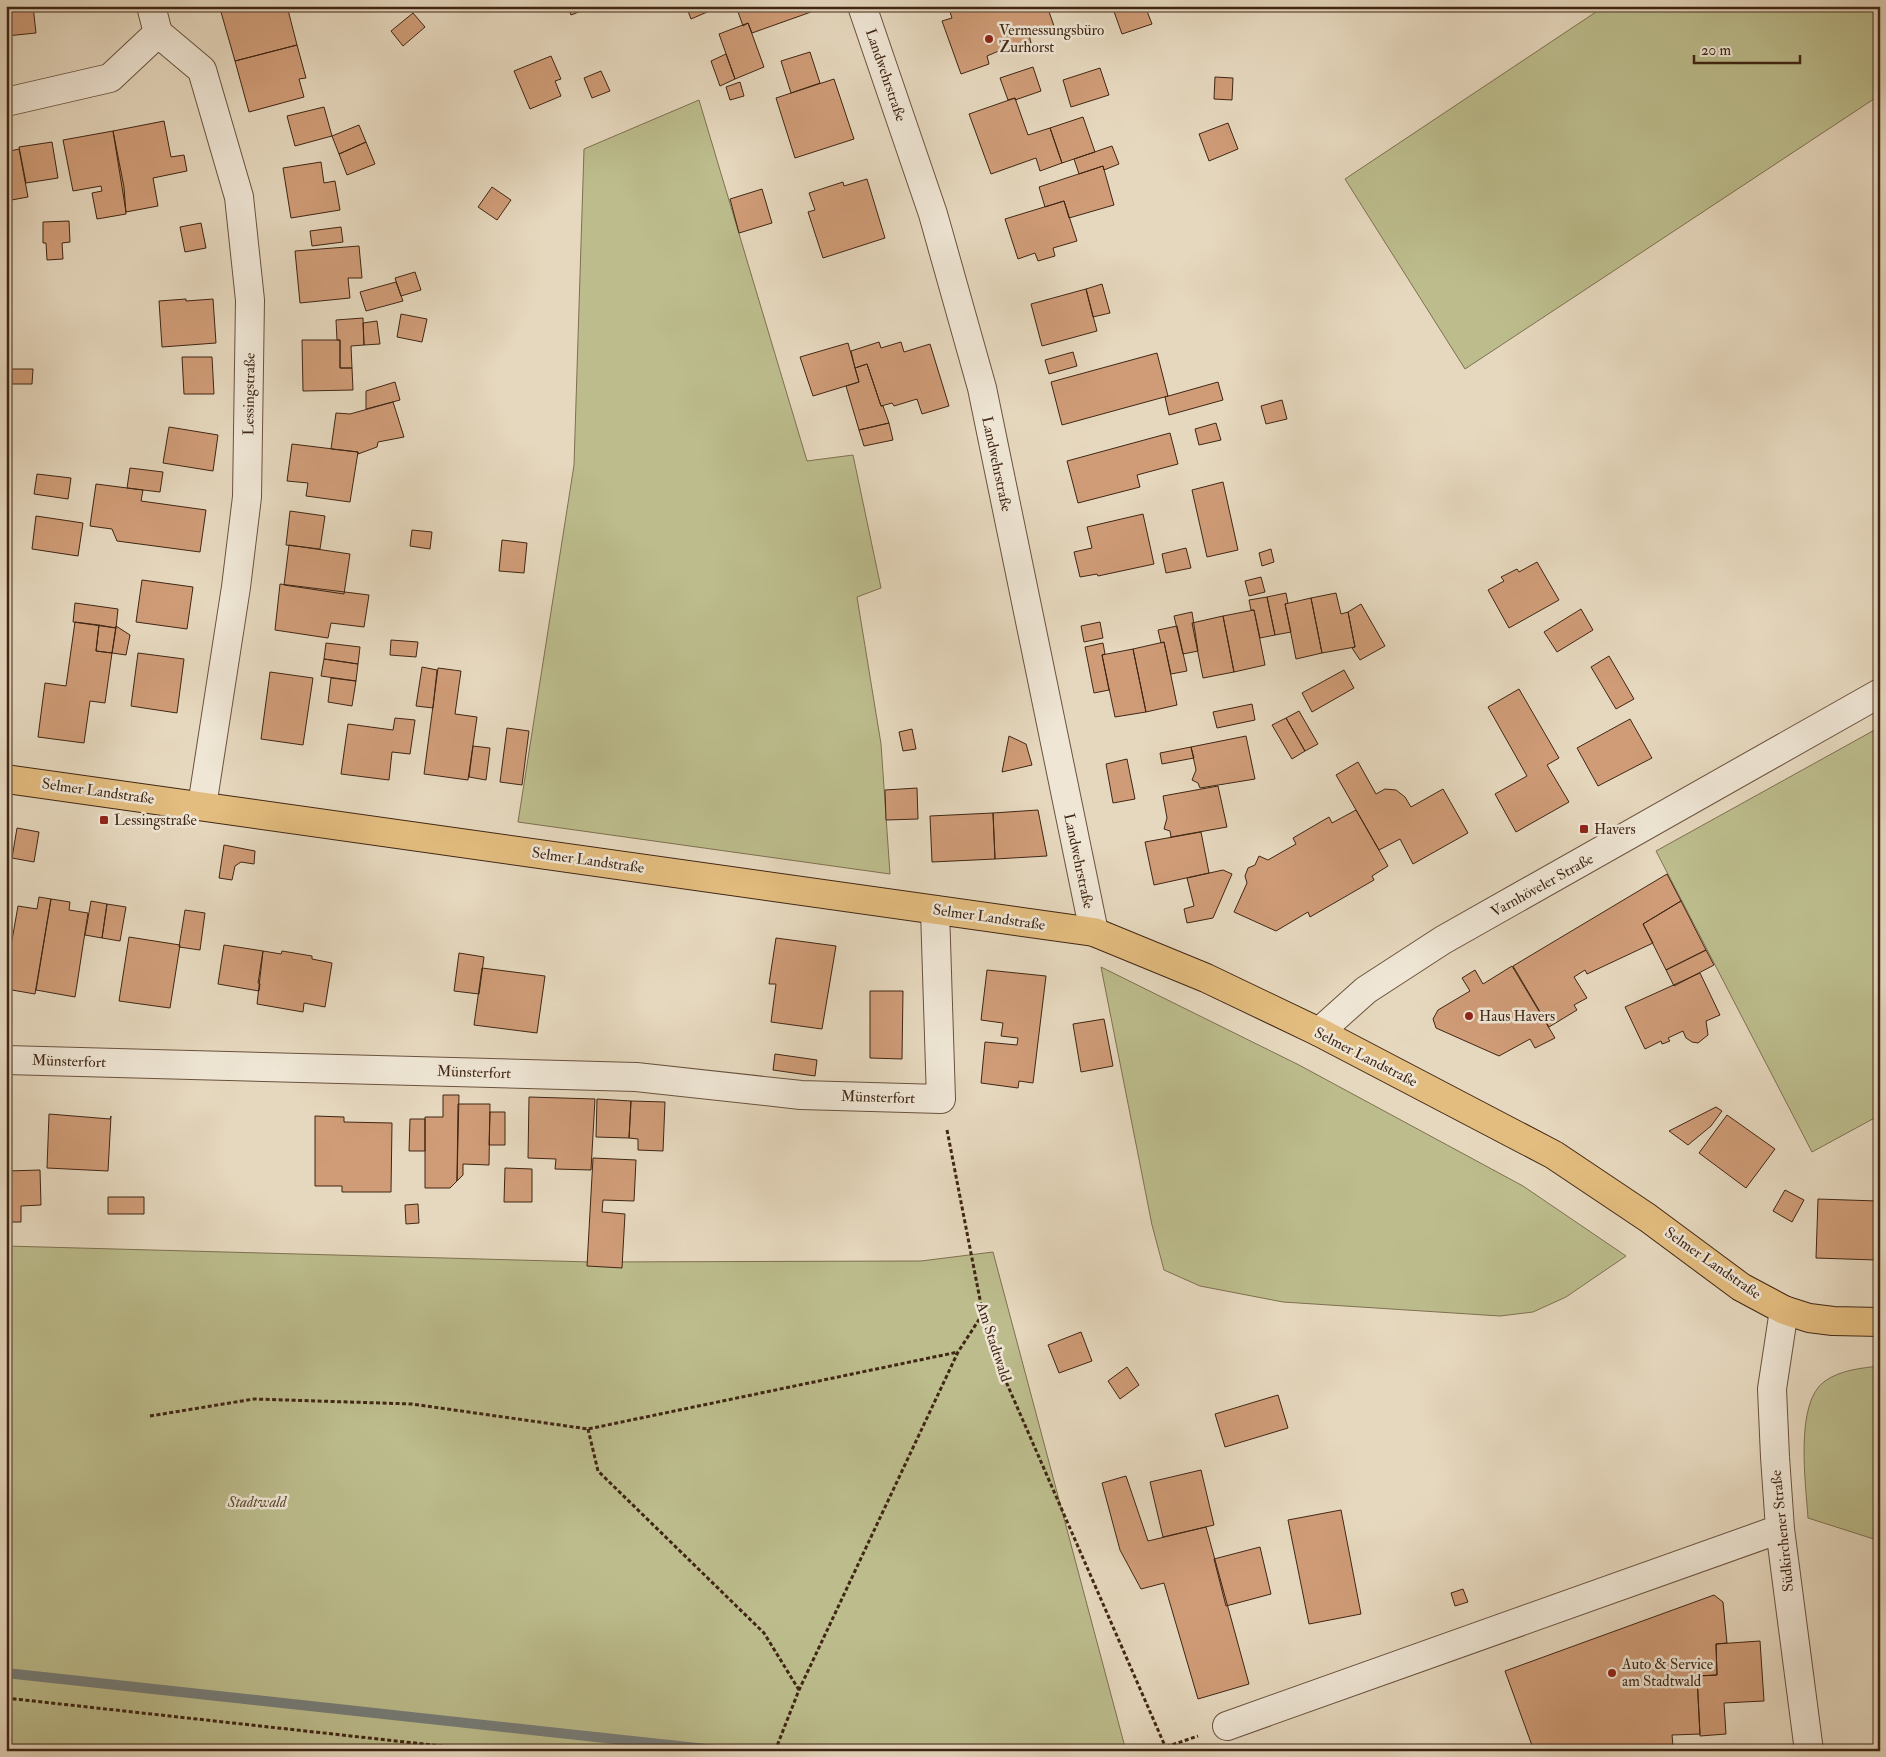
<svg xmlns="http://www.w3.org/2000/svg" width="1886" height="1757" font-family="'IM FELL Double Pica',serif">
<style>
.green{fill:#bcbc8c;stroke:#7e7150}
.lines{fill:none;stroke-linecap:round;stroke-linejoin:round}
.stream{stroke:#767d79;stroke-width:10}
.building{fill:#cf9c77;stroke:#402614}
.minor-casing{stroke:#6a523e;stroke-width:30}
.major-casing{stroke:#402614;stroke-width:30}
.path{stroke:#402614;stroke-width:3;stroke-dasharray:4 2.5;stroke-linecap:butt}
.minor{stroke:#efe6d5;stroke-width:28}
.major{stroke:#e3bc7f;stroke-width:28}
.poi-dot{fill:#8f2418;stroke:#efe6d5;stroke-width:2}
.labels{text-anchor:middle;stroke-width:5;stroke-linejoin:round;paint-order:stroke}
.poi-label{font-size:15px;fill:#402614;stroke:#efe6d5;text-anchor:start}
.street-label{font-size:15px;fill:#402614;stroke:#efe6d5}
.park-label{font-size:15px;font-style:italic;fill:#5f4c32;stroke:#efe6d5}
</style>
<rect width="100%" height="100%" fill="#e6d8be"/>
<filter id="stains"><feTurbulence type="fractalNoise" baseFrequency=".004" numOctaves="4"/><feColorMatrix values="0 0 0 0 .2 0 0 0 0 .09 0 0 0 0 .02 0 0 0 .5 -.17"/></filter>
<radialGradient id="worn" r=".72"><stop offset=".6" stop-color="#630" stop-opacity="0"/><stop offset="1" stop-color="#630" stop-opacity=".3"/></radialGradient>
<path class="green" d="M1605 6H1880V95L1465 369 1345 179Z
M699 100 807 461 853 455 881 588 857 597 881 744 890 874 518 822 574 465 584 149Z
M1880 727V1115L1812 1152 1656 851Z
M1101 967 1299 1065 1523 1186 1626 1256 1566 1297 1533 1312 1500 1316 1283 1302 1200 1286 1164 1270 1152 1225Z
M6 1246 590 1262 921 1261 993 1252 1126 1751H6Z
M1880 1366V1541L1808 1518C1806 1485 1794 1402 1825 1381 1841 1370 1861 1368 1880 1366Z"/>
<g class="lines">
<path class="stream" d="M6 1673 725 1751"/>
</g>
<path class="building" d="M6 6H33L36 33 6 36Z
M242 6H287L297 45 235 61 221 12Z
M567 6H588L589 8 571 15Z
M686 6H721L691 19Z
M736 6H809L811 12 752 33 748 23 743 26Z
M948 6H1047L1054 26 1029 35 1031 43 1002 54 1001 50 987 56 989 64 961 74 942 21 952 18Z
M1112 6H1145L1152 24 1122 34Z
M413 13 425 27 403 46 391 31Z
M748 23 764 67 735 79 719 34Z
M297 45 306 78 299 79 304 97 249 112 235 61Z
M810 52 820 83 791 93 781 61Z
M726 54 735 79 720 86 711 61Z
M551 56 561 79 555 81 561 96 530 109 514 71Z
M1033 67 1041 91 1015 100V98L1008 100 1000 78Z
M1100 68 1109 95 1071 107 1063 80Z
M601 71 610 91 592 98 584 78Z
M1215 77 1233 78 1232 100 1214 99Z
M834 79 854 139 795 158 776 98Z
M740 82 744 96 730 100 726 87Z
M1015 98 1028 135 1050 128 1062 163 1040 171 1036 158 991 174 969 114Z
M324 107 332 136 295 146 287 116Z
M1083 117 1095 152 1062 163 1050 128Z
M164 121 171 157 184 155 187 171 153 178 158 206 126 212 113 131Z
M1228 123 1238 149 1209 161 1199 134Z
M359 125 366 142 339 154 332 136Z
M113 131 124 187 126 214 97 219 92 193 102 191 101 186 73 191 63 140Z
M52 142 58 178 26 183 19 147Z
M366 142 375 164 347 175 339 154Z
M1112 146 1119 164 1104 170 1103 166 1079 174 1074 159Z
M19 149 28 197 6 201V152Z
M321 162 324 183 335 181 340 210 291 218 283 168Z
M1103 166 1114 205 1069 218 1064 201 1045 207 1039 187Z
M867 179 885 238 823 258 808 212 815 210 809 193 843 182 844 186Z
M492 187 511 200 497 220 478 207Z
M762 189 772 223 739 233 730 199Z
M1064 201 1077 241 1053 248 1055 256 1038 261 1035 253 1018 259 1005 219Z
M69 221 70 242 62 243 63 259 47 260 46 243H43V222Z
M201 223 206 248 185 252 180 227Z
M341 227 343 242 312 246 310 231Z
M359 246 362 278H348L350 298 300 303 295 251Z
M415 272 421 290 401 296 395 278Z
M396 282 403 301 366 311 360 292Z
M1102 284 1110 313 1093 317 1086 289Z
M1086 289 1097 331 1042 346 1031 304Z
M186 299V301L213 299 216 343 162 347 159 301Z
M401 314 427 319 422 342 397 337Z
M363 318 364 345 351 346 352 368H340V340H337L336 320Z
M377 321 380 344 364 345 363 323Z
M302 340H340V368H352L353 390 303 391Z
M879 342 881 348 901 342 904 352 930 344 949 406 922 414 917 399 894 406 892 403 881 406 867 364 855 368 851 351Z
M848 343 859 382 813 396 800 357Z
M1073 352 1077 366 1049 374 1045 360Z
M1157 353 1168 396 1062 425 1051 382Z
M182 357H212L214 394H184Z
M867 364 881 406H883L889 423 859 430 846 386 859 382 855 368Z
M12 369H33L32 384H12Z
M395 382 400 400 366 409V391Z
M1218 382 1223 400 1169 415 1165 397Z
M1282 400 1287 419 1266 424 1261 406Z
M393 402 404 437 378 442 377 447 358 454V452L331 449 336 413 350 414Z
M889 423 893 440 864 446 859 430Z
M1216 423 1221 440 1199 445 1195 429Z
M169 427 218 435 213 471 163 463Z
M1170 433 1178 464 1137 475 1140 487 1078 503 1067 461Z
M292 444 358 452 350 502 306 496 308 483 287 481Z
M130 468 163 472 160 492 127 488Z
M37 474 71 478 68 499 34 494Z
M1223 482 1238 550 1207 557 1192 490Z
M96 484 143 490 141 501 206 510 200 552 117 541 112 529 90 526Z
M290 511 325 516 320 549 286 545Z
M1143 514 1154 564 1098 576 1097 574 1080 577 1074 552 1092 548 1087 527Z
M36 516 83 523 78 556 32 549Z
M412 530 432 532 430 549 410 546Z
M502 540 527 543 524 573 499 571Z
M289 545 350 554 344 594 284 585Z
M1186 548 1191 568 1166 573 1162 554Z
M1271 549 1274 562 1262 566 1259 553Z
M1537 562 1559 600 1509 628 1488 590 1504 581 1501 577 1517 569 1519 572Z
M1261 577 1265 592 1249 596 1245 581Z
M142 580 193 587 187 629 136 622Z
M280 584 369 595 364 627 331 623 328 638 275 630Z
M1286 593 1288 603 1285 604 1291 632 1275 635 1267 597Z
M1336 593 1341 614 1348 612 1355 647 1322 653 1311 598Z
M1267 597 1275 635 1260 638 1254 610H1251L1249 600Z
M1311 598 1322 653 1296 659 1285 604Z
M75 603 118 609 116 628 73 622Z
M1361 604 1385 646 1360 660 1352 648 1355 647 1348 612Z
M1581 609 1593 630 1557 652 1544 632Z
M1254 610 1265 665 1234 672 1223 616Z
M1192 612 1198 651 1183 654 1174 616Z
M1223 616 1234 672 1203 678 1192 623Z
M75 622 99 625 96 651 112 653 105 703 90 701 84 743 38 737 45 683 66 686Z
M1100 622 1103 638 1084 642 1081 626Z
M99 625 116 628 112 653 96 651Z
M116 626 130 635 126 655 112 653Z
M1177 626 1187 671 1171 674 1164 642 1161 643 1158 630Z
M391 640 418 642 416 657 390 655Z
M1164 642 1177 705 1146 712 1133 649Z
M326 643 360 647 358 664 324 659Z
M1103 643 1105 654 1102 655 1109 690 1094 693 1085 647Z
M1133 649 1146 712 1115 717 1102 655Z
M138 653 184 659 177 713 131 706Z
M1609 656 1634 699 1616 709 1591 667Z
M324 659 358 664 356 681 321 676Z
M422 667 437 670 433 708 416 706Z
M438 668 461 671 455 714 477 717 468 780 424 774Z
M1344 670 1354 688 1312 712 1302 693Z
M270 672 313 678 303 745 261 739Z
M331 678 356 681 352 706 328 702Z
M1519 689 1559 758 1547 765 1569 802 1516 832 1495 794 1527 776 1488 707Z
M1252 704 1255 720 1217 728 1213 712Z
M1299 711 1318 744 1305 751 1286 718Z
M395 718 415 720 410 754 392 752 389 780 341 774 348 724 393 730Z
M1286 718 1305 751 1292 759 1272 725Z
M1630 719 1652 758 1598 786 1577 748Z
M507 728 529 731 522 785 500 782Z
M912 729 916 749 903 751 899 732Z
M1009 736 1026 744 1032 765 1002 772Z
M1246 736 1255 779 1200 788 1198 783 1192 780 1196 770 1191 747Z
M473 746 490 748 486 780 469 777Z
M1191 747 1194 758 1162 764 1160 753Z
M1127 759 1135 799 1113 803 1106 764Z
M1358 762 1376 794 1385 789 1396 790 1405 797 1411 807 1443 789 1468 833 1413 864 1400 839 1379 850 1336 775Z
M1218 786 1227 827 1171 837 1170 831 1164 829 1167 818 1163 796Z
M917 788 918 819 886 820 885 790Z
M1038 810 1047 856 995 859 993 813Z
M1356 810 1388 866 1372 876 1374 880 1310 917 1308 912 1276 931 1234 912 1247 883 1245 876 1248 868 1255 865 1259 856 1268 860 1296 844 1293 838 1329 817 1332 823Z
M993 813 995 859 932 862 930 816Z
M17 828 39 832 34 862 12 858Z
M1201 832 1209 873 1154 885 1145 842Z
M224 845 255 851 254 864 241 862 235 866 232 880 219 878Z
M1223 870 1232 874 1213 918 1187 923 1184 909 1194 906 1187 878Z
M1667 874 1681 901 1643 924 1653 943 1587 974 1585 970 1574 977 1587 998 1574 1005 1577 1010 1549 1027 1513 966Z
M39 897 51 899 35 994 6 989V974L18 906 37 909Z
M51 899 70 902 69 910 88 913 75 997 36 990Z
M91 901 107 904 102 938 85 935Z
M1681 901 1706 950 1666 970 1643 924Z
M107 904 126 907 120 941 102 938Z
M185 910 205 913 200 950 179 947Z
M129 937 180 945 170 1008 119 1001Z
M776 938 836 946 822 1029 771 1022 776 984H769Z
M224 945 263 951 258 983 260 984 259 991 218 984Z
M1706 950 1714 965 1674 986 1666 970Z
M263 951 281 954 282 951 312 956V959L332 963 325 1007 304 1003 303 1012 257 1004Z
M459 953 484 957 479 994 454 991Z
M1512 966 1555 1038 1535 1048 1530 1039 1499 1056 1436 1028 1433 1019 1438 1010 1470 991 1462 978 1475 970 1483 984Z
M482 968 545 976 537 1033 474 1025Z
M987 970 1046 976 1033 1083 1019 1081 1018 1088 981 1083 985 1042 1017 1045 1018 1038 1001 1036 1003 1023 981 1020Z
M1700 973 1720 1015 1706 1021 1708 1035 1698 1043 1692 1042 1686 1038 1683 1031 1668 1038 1670 1041 1665 1043 1662 1044 1661 1041 1645 1049 1625 1007Z
M870 991H903L902 1059 870 1058Z
M1104 1019 1113 1066 1081 1072 1073 1024Z
M775 1054 817 1060 815 1076 773 1070Z
M443 1095H459L457 1181 450 1188H425V1117H443Z
M529 1097 595 1099 591 1170 555 1169 556 1159 528 1158Z
M597 1099 631 1101 629 1138 596 1137Z
M631 1101 665 1102 663 1151 638 1150V1139L629 1138Z
M458 1104H490L489 1165 463 1164V1175L457 1181Z
M1716 1107 1722 1111 1711 1126 1688 1145 1669 1131Z
M490 1112H505V1145H489Z
M49 1114 110 1119 111 1116 108 1171 47 1168Z
M1727 1115 1775 1149 1746 1188 1699 1153Z
M315 1116 344 1117V1122L392 1123 391 1192H342V1186H315Z
M410 1119H425V1151H409Z
M593 1158 636 1160 634 1201 603 1200 602 1212 625 1214 622 1268 587 1266Z
M505 1168 532 1169V1202H504Z
M40 1170 41 1205 21 1206V1222H7V1171Z
M1785 1190 1804 1200 1792 1222 1773 1211Z
M108 1197H144V1214H108Z
M1818 1199 1877 1201 1876 1260 1816 1258Z
M418 1204 419 1223 406 1224 405 1205Z
M1081 1332 1092 1361 1059 1373 1048 1345Z
M1127 1367 1139 1385 1120 1399 1108 1381Z
M1278 1395 1288 1428 1225 1447 1215 1414Z
M1201 1470 1214 1525 1163 1537 1150 1482Z
M1126 1476 1148 1541 1206 1527 1249 1684 1198 1699 1164 1583 1141 1589 1120 1550 1102 1483Z
M1341 1510 1361 1614 1309 1624 1288 1520Z
M1260 1547 1271 1594 1226 1606 1214 1559Z
M1463 1589 1468 1602 1455 1606 1451 1593Z
M1714 1595 1723 1602 1727 1643 1716 1644 1717 1675 1697 1676 1700 1734 1672 1735 1673 1746 1643 1751H1534L1505 1671Z
M1760 1641 1764 1701 1724 1703 1726 1734 1700 1736 1697 1676 1717 1675 1716 1644Z"/>
<g class="lines">
<defs>
<path id="minor" d="M151 6 158 33 202 70 239 197 250 300 247 497 236 587 202 806
M862 6 933 214 982 388 1094 932
M6 102 110 78 158 33
M1319 1032 1366 990 1443 940 1880 693
M6 1060 636 1077 801 1095 941 1099 935 910
M1784 1310 1772 1389 1775 1457 1780 1529 1809 1751
M1227 1726 1780 1529"/>
<path id="major" d="M6 779 1094 932 1206 978 1319 1032 1554 1155 1648 1218 1741 1287 1784 1310 1809 1318 1833 1321 1880 1322"/>
</defs>
<use href="#minor" class="minor-casing"/>
<use href="#major" class="major-casing"/>
<path class="path" d="M947 1130 983 1315 1004 1377 1165 1746
M150 1416 254 1399 412 1404 588 1429 958 1352
M588 1429 598 1471 764 1633 799 1690
M6 1698 487 1751
M775 1751 799 1690 958 1352 982 1315
M1154 1751 1198 1736"/>
<use href="#minor" class="minor"/>
<use href="#major" class="major"/>
</g>
<g class="poi-dot">
<circle cx="989" cy="39" r="5"/>
<rect x="99" y="815" width="10" height="10" rx="2.5"/>
<rect x="1579" y="824" width="10" height="10" rx="2.5"/>
<circle cx="1469" cy="1016" r="5"/>
<circle cx="1612" cy="1673" r="5"/>
</g>
<g class="labels">
<g class="poi-label">
<text x="999" y="35">Vermessungsbüro<tspan x="999" dy="17">Zurhorst</tspan></text>
<text x="114" y="825">Lessingstraße</text>
<text x="1594" y="834">Havers</text>
<text x="1479" y="1021">Haus Havers</text>
<text x="1622" y="1669">Auto &amp; Service<tspan x="1622" dy="17">am Stadtwald</tspan></text>
</g>
<g class="street-label">
<text transform="translate(886 75) rotate(71)" y="5">Landwehrstraße</text>
<text transform="translate(249 394) rotate(-89)" y="5">Lessingstraße</text>
<text transform="translate(997 464) rotate(78)" y="5">Landwehrstraße</text>
<text transform="translate(98 791) rotate(8)" y="5">Selmer Landstraße</text>
<text transform="translate(588 860) rotate(8)" y="5">Selmer Landstraße</text>
<text transform="translate(1079 861) rotate(78)" y="5">Landwehrstraße</text>
<text transform="translate(1542 885) rotate(-29)" y="5">Varnhöveler Straße</text>
<text transform="translate(989 917) rotate(8)" y="5">Selmer Landstraße</text>
<text transform="translate(1366 1057) rotate(27)" y="5">Selmer Landstraße</text>
<text transform="translate(69 1061) rotate(2)" y="5">Münsterfort</text>
<text transform="translate(474 1072) rotate(2)" y="5">Münsterfort</text>
<text transform="translate(878 1097) rotate(2)" y="5">Münsterfort</text>
<text transform="translate(1713 1263) rotate(35)" y="5">Selmer Landstraße</text>
<text transform="translate(994 1342) rotate(72)" y="5">Am Stadtwald</text>
<text transform="translate(1782 1531) rotate(-96)" y="5">Südkirchener Straße</text>
</g>
<g class="park-label">
<text x="257" y="1507">Stadtwald</text>
</g>
</g>
<rect width="1886" height="1757" fill="none" stroke="#e6d8be" stroke-width="25"/>
<rect x="8" y="8" width="1871" height="1742" fill="none" stroke="#402614" stroke-width="2.5"/>
<rect x="12" y="12" width="1861" height="1732" fill="none" stroke="#402614"/>
<path d="M1694 55v8h106v-8" fill="none" stroke="#402614" stroke-width="2.5"/>
<text x="1701" y="55" font-size="15" fill="#402614" stroke="#efe6d5" stroke-width="4" paint-order="stroke">20 m</text>
<rect width="100%" height="100%" filter="url(#stains)"/>
<rect width="100%" height="100%" fill="url(#worn)"/>
</svg>
